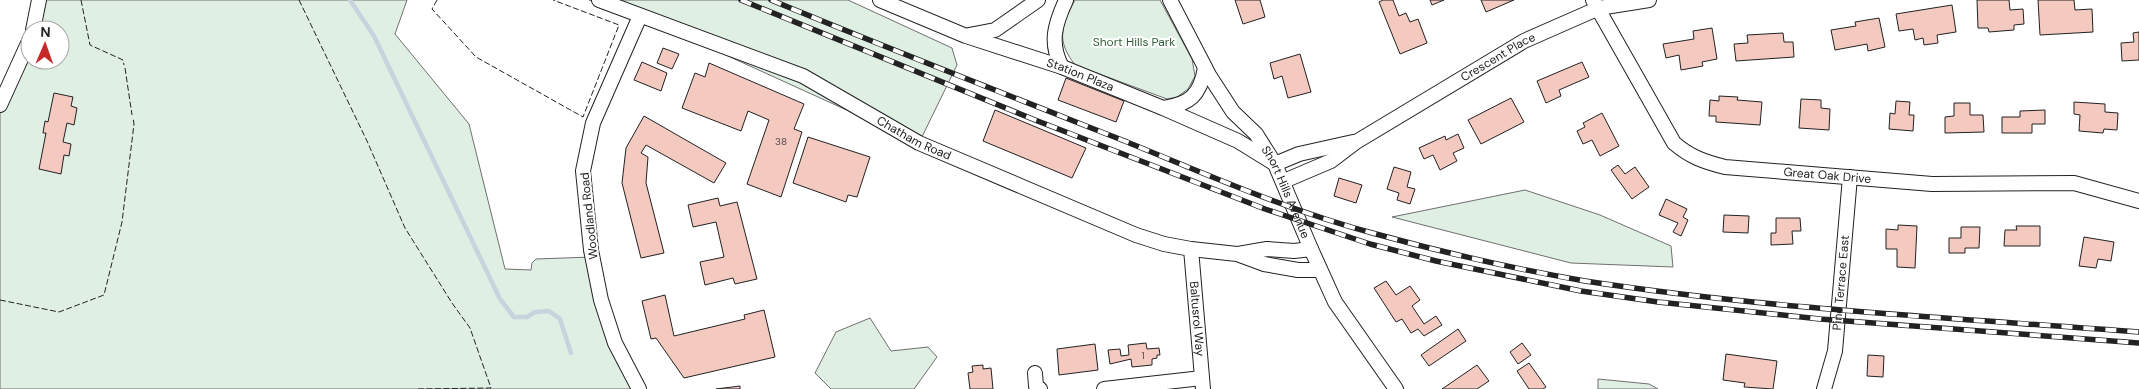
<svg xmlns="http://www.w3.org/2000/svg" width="2139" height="389" font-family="'DM Sans',sans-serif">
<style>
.green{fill:#e0efe3;stroke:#6f6f6f}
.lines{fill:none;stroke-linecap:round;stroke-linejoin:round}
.stream{stroke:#c7d3dd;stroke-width:4.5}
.building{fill:#f3c9c0;stroke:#222}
.street-casing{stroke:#222;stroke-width:16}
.street{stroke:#fff;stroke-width:14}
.rail-casing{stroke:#222;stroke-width:5.5}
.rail{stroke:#fff;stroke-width:4;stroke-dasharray:11;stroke-linecap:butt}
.fence{stroke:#222;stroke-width:1;stroke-dasharray:6 2.5;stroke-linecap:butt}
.labels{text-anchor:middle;stroke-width:4;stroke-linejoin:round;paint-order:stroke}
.number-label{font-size:10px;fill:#564c4a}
.park-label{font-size:12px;fill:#2f5e38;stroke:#fff}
.street-label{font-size:12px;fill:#222;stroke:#fff}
</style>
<rect width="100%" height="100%" fill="#fff"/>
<path class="green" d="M39 0H407L395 34 469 124 505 269 531 270 532 263 536 259 592 257 601 300 639 389H0V105L30 39V60H60V30H33Z
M589 0H848L952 48 957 65 919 143 695 41Z
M1075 0H1160L1192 59 1195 76 1188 89 1177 97 1167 99 1075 65C1056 40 1061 27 1075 0Z
M1525 190 1600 215 1671 246 1673 267 1571 263 1392 217Z
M870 318 891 351 928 347 937 357 914 389H831L815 373 836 332Z
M1598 379 1649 384 1658 389H1598Z"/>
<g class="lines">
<path class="stream" d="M350 0 374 36 500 299 514 317H527L535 312 549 311 560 319 571 353"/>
</g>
<path class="building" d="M1235 0H1260L1265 17 1243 24Z
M1383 0H1393L1399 16 1406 13 1410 22 1418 19 1427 43 1400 54 1379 2Z
M1430 0H1444L1432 5Z
M1481 0H1514L1486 12Z
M1977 0H2009L2010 10 2023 9 2024 24 2014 25V30L1989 32 1988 28H1978Z
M2038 0H2074L2075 10 2092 9 2093 32 2040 35Z
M1952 5 1956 32 1937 35 1938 43 1924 45 1923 38 1915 40 1913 29 1899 31 1896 14Z
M1879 18 1885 47 1868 51 1867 44 1835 50 1831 30 1856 26 1855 22Z
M1712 28 1717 59 1702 62 1703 66 1681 70 1679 55 1666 58 1663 44 1694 39 1693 31Z
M2139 32V60L2122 61 2121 43 2134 42 2133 33Z
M1783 33 1784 42H1793L1794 57 1736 61 1734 44 1748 43 1747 35Z
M663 48 679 54 672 69 657 63Z
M1300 54 1311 92 1288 98 1282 76 1274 79 1270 63Z
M642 62 667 73 661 91 634 80Z
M1582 62 1589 77 1559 90 1561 96 1546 103 1537 81Z
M709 63 804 104 794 129 802 132 781 197 747 184 769 120 748 111 741 131 682 108 695 73 705 77Z
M1066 78 1124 101 1116 122 1058 100Z
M54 93 73 97 71 106 77 108 74 125 67 123 63 142 71 144 69 156 64 155 61 174 39 169 46 133H43L45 121 48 122Z
M1719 96 1738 97 1737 100 1762 102 1760 125 1716 122V116H1709L1710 100 1719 101Z
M1511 98 1524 122 1481 144 1468 120Z
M1801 99 1821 100V108L1830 109 1829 130 1799 128Z
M1896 101 1910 102 1909 115H1914L1913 131 1889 129 1890 113 1895 114Z
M2074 102 2105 104V112L2118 113 2117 130 2104 129 2103 133 2079 131 2080 115 2074 114Z
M1954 103H1970V115H1983L1984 132 1945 133V117L1954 116Z
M995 110 1086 148 1072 178 983 141Z
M2045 110V124H2032V133H2002V117H2020V111Z
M1602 113 1619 146 1600 156 1592 140 1583 144 1577 131 1585 127 1583 123Z
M644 116 726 163 714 183 646 145 641 153 648 157 646 183 664 253 641 258 622 183 626 148Z
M1458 134 1464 148 1453 153 1457 161 1440 170 1433 155 1424 159 1419 148 1445 136 1446 140Z
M808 137 870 157 857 197 848 195 846 202 793 183Z
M1618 165 1625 174 1635 167 1649 187 1632 199 1611 170Z
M1394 167 1411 172 1407 187 1415 189 1410 204 1397 200 1399 193 1387 189Z
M1339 178 1362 185 1356 203 1334 196Z
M718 198 720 206 737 202 757 279 735 284 733 278 705 285 700 262 724 257 716 222 693 227 688 205Z
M1666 199 1687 209 1683 217 1688 220 1681 236 1673 232 1678 223 1659 215Z
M1724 215 1749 216 1748 233 1723 232Z
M1776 218H1800L1801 231H1792L1793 244 1771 245V233H1776Z
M1898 225 1917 226 1915 268 1897 267V249H1886V229L1898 230Z
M2016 226H2040V246H2004L2005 230H2017Z
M1961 227H1980L1979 248H1965V253H1949V238H1961Z
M2084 237 2114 242 2111 261 2098 259 2096 268 2079 266Z
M1386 281 1396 295 1410 286 1420 300 1412 306 1424 324 1436 316 1442 325 1424 336 1418 329 1411 333 1402 319 1396 322 1374 288Z
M665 295 674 336 745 319 744 315 764 310 775 357 684 378 656 338 651 339 642 301Z
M1458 329 1466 341 1429 366 1421 355Z
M1146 343 1147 349 1159 348 1160 355H1157V358L1152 359V365L1132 367 1131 359 1110 364 1108 350 1120 349 1121 356 1129 355 1128 345Z
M1522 343 1531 355 1518 364 1510 352Z
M1095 344 1098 370 1059 375 1057 349Z
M1726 354 1777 361 1773 389 1744 387 1745 383 1723 380Z
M1868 355 1884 356 1883 377 1867 376Z
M1529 363 1546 387 1543 389H1529L1517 371Z
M983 365V369L991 368 993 389H970L968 373 973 372 972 366Z
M1477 365 1489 381 1477 389H1442Z
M740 386V389H716Z"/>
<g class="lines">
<defs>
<g id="street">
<path id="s1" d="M599 0 803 76 919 143 1136 235 1164 244 1191 249 1237 254 1264 264 1298 270H1320"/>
<path id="s2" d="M880 0 966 36 1062 67 1163 108 1238 141 1272 162"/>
<path id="s3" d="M1170 0 1209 75 1233 112 1256 134 1275 164 1311 249 1335 302 1396 389"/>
<path id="s4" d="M1593 0 1674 143C1690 157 1705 162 1725 167L1932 184 2074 183 2139 201"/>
<path d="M33 30 39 0"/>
<path d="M969 35 995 30 1038 0"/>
<path d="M1062 67C1049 43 1055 24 1066 0"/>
<path d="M0 105 30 39"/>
<path d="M1164 108C1190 104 1200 95 1205 68"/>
<path d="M1275 164 1299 154 1353 142"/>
<path id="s5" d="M1284 181 1331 161 1356 142 1524 41 1599 8 1649 0"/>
<path id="s6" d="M1191 249 1203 389"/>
<path d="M1238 254 1267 249 1294 251 1311 249"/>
<path d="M1035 373 1036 386 1040 389"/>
<path d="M639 389 615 343 601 300 591 250 583 171 593 123 640 16"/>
<path d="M1104 389 1202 378"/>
<path id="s7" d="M1824 389 1835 351 1850 177"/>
</g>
</defs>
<use href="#street" class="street-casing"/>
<use href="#street" class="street"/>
<defs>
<path id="rail" d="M741 0 1035 120 1265 209 1370 244 1436 261 1581 291 1658 302 1820 319 2139 343
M771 0C887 48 1005 94 1122 140 1206 174 1289 211 1376 234 1445 253 1515 269 1585 281 1768 309 1954 318 2139 332"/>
</defs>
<use href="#rail" class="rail-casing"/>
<use href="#rail" class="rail"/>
<path class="fence" d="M81 0 90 45 123 60 124 65
M299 0 367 141 405 228 452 303 470 328 491 388 418 389
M437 0 432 9 476 57 583 117 619 25 553 0
M125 68 132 115
M0 300 59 312 104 295 122 222 134 124 133 118"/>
</g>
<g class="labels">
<g class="number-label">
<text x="781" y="145">38</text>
<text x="1143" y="359">1</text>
</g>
<g class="park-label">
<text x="1134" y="46">Short Hills Park</text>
</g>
<g class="street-label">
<text dy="4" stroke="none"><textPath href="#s5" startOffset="248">Crescent Place</textPath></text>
<text dy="4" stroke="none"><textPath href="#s2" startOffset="214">Station Plaza</textPath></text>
<text dy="4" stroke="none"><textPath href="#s1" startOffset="345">Chatham Road</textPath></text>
<text dy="4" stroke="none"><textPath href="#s4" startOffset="324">Great Oak Drive</textPath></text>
<text dy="4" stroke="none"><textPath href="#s3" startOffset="226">Short Hills Avenue</textPath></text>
<text transform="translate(589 216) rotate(-96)" y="4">Woodland Road</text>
<text dy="4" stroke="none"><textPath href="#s7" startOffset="108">Pine Terrace East</textPath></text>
<text dy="4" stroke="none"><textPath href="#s6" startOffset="70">Baltusrol Way</textPath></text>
</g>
</g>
<g transform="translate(45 45) rotate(2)"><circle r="24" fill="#ffffff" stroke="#a7a7a7"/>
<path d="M0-4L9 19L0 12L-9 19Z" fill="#c62828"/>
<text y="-8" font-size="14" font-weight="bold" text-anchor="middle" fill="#222222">N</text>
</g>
</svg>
